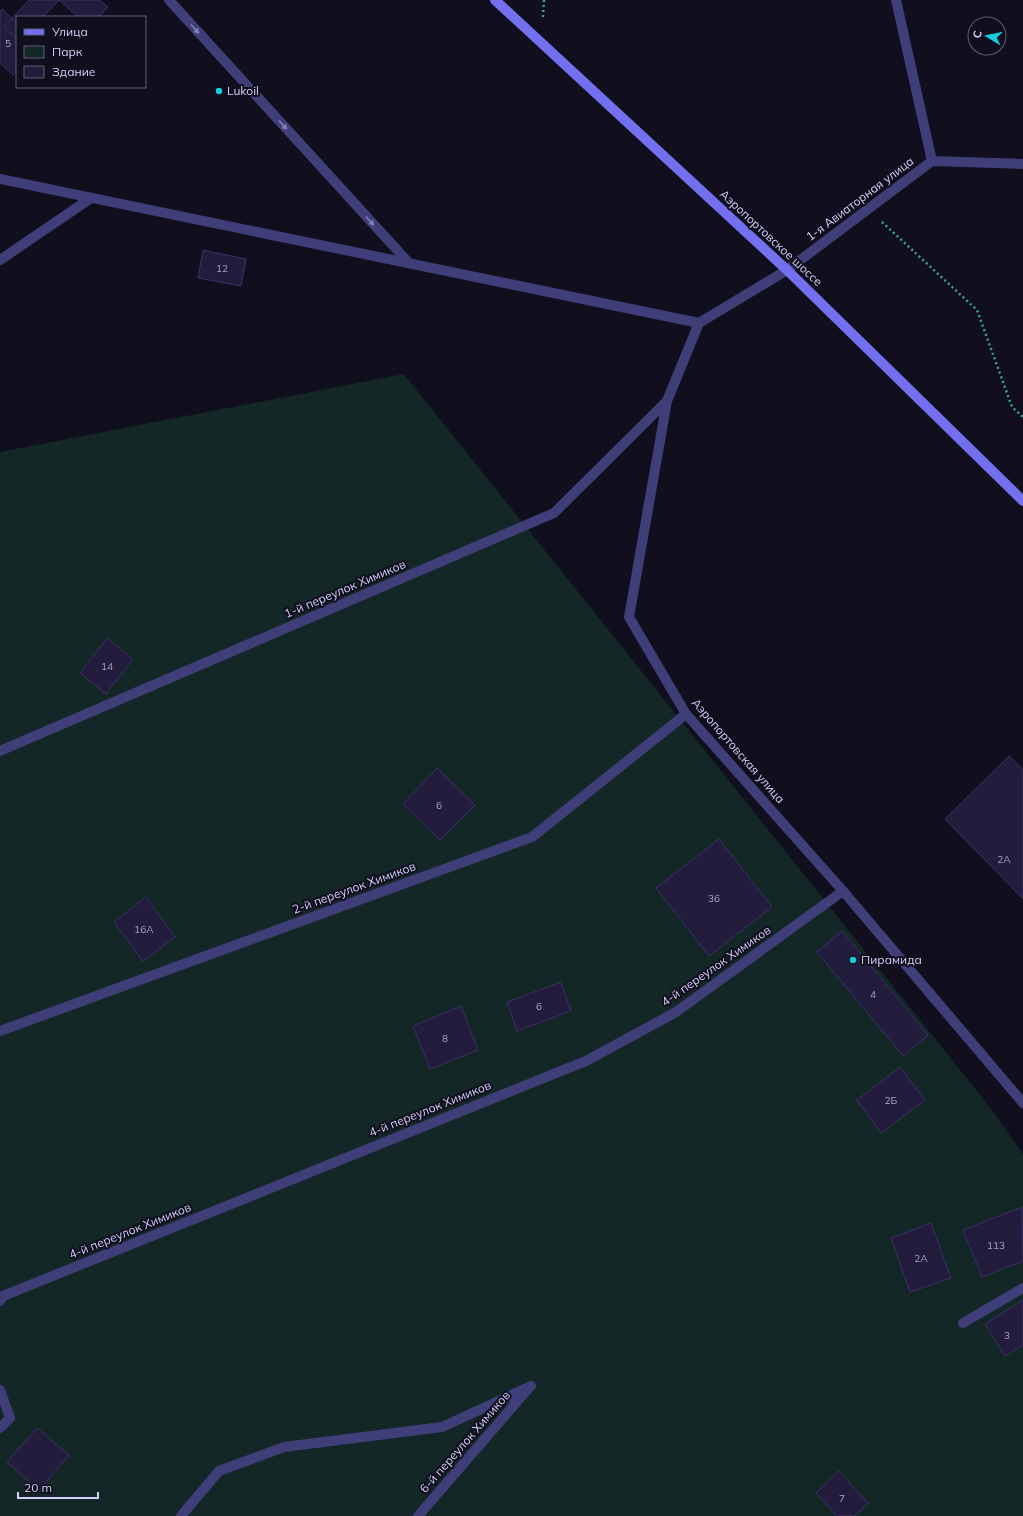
<svg xmlns="http://www.w3.org/2000/svg" width="1023" height="1516" font-family="Mulish,sans-serif">
<style>
.green{fill:#122726}
.building{fill:#231c3d;stroke:#3b3166}
.lines{fill:none;stroke-linecap:round;stroke-linejoin:round}
.path{stroke:#39a49d;stroke-width:2.5;stroke-dasharray:2 3;stroke-linecap:butt}
.service{stroke:#403e78;stroke-width:10}
.minor{stroke:#403e78;stroke-width:10}
.secondary{stroke:#7370f0;stroke-width:10}
.oneway{fill:#8380b2}
.poi-dot{fill:#17ccdf;stroke:#110e1e;stroke-width:1.5}
.labels{text-anchor:middle;stroke-width:4;stroke-linejoin:round;paint-order:stroke}
.number-label{font-size:10px;fill:#a8a3cb}
.poi-label{font-size:12px;fill:#d4d0fa;stroke:#110e1e;text-anchor:start}
.street-label{font-size:12px;fill:#d4d0fa;stroke:#110e1e}
</style>
<rect width="100%" height="100%" fill="#110e1e"/>
<path class="green" d="M404 374 989 1106 1023 1154V1516H0V452Z"/>
<path class="building" d="M29 0H59L43 17H17V39L4 27Z
M59 0H99L108 7 99 17H78Z
M2 9 17 23V71L13 75 0 63V11Z
M203 250 246 259 241 286 198 278Z
M107 638 133 659 106 694 80 673Z
M1009 756 1023 770V899L945 819Z
M437 768 475 805 440 840 403 804Z
M719 839 772 907 709 956 656 888Z
M146 897 175 937 143 961 114 922Z
M842 931 928 1035 903 1056 817 952Z
M561 982 571 1011 517 1031 507 1002Z
M461 1006 478 1050 430 1069 413 1026Z
M900 1067 925 1100 881 1133 857 1100Z
M1022 1207 1023 1261 982 1277 963 1230Z
M931 1223 951 1278 910 1292 891 1238Z
M1023 1300V1345L1005 1356 985 1324Z
M37 1428 69 1455 39 1491 7 1462Z
M839 1471 868 1503 855 1516H837L816 1493Z"/>
<g class="lines">
<path class="path" d="M543 17 544 0
M882 222 977 310 1012 407 1023 417"/>
<path class="service" d="M169 0 409 263"/>
<path class="minor" d="M932 161 1023 164
M0 179 699 323 787 270 932 161 896 0
M0 260 91 198
M699 323 667 401 629 617 686 714 843 891 1023 1103
M0 751 554 513 667 401
M0 1031 532 837 686 714
M0 1301 3 1296 586 1061 676 1012 843 891
M963 1323 1023 1288
M0 1390 10 1418 0 1428
M181 1516 219 1471 284 1447 442 1427 531 1386
M418 1516 528 1389"/>
<path class="secondary" d="M495 0 787 270 1023 501"/>
</g>
<defs><path id="oneway-solid" d="M-6-.8H1V-3.2L6.5 0L1 3.2V.8H-6Z"/></defs>
<g class="oneway">
<use href="#oneway-solid" transform="translate(195 29) rotate(48)"/>
<use href="#oneway-solid" transform="translate(283 125) rotate(48)"/>
<use href="#oneway-solid" transform="translate(370 221) rotate(48)"/>
</g>
<g class="poi-dot">
<circle cx="219" cy="91" r="4"/>
<circle cx="853" cy="960" r="4"/>
</g>
<g class="labels">
<g class="number-label">
<text x="8" y="47">5</text>
<text x="222" y="272">12</text>
<text x="107" y="670">14</text>
<text x="439" y="809">6</text>
<text x="1004" y="863">2А</text>
<text x="714" y="902">36</text>
<text x="144" y="933">16А</text>
<text x="873" y="998">4</text>
<text x="539" y="1010">6</text>
<text x="445" y="1042">8</text>
<text x="891" y="1104">2Б</text>
<text x="996" y="1249">113</text>
<text x="921" y="1262">2А</text>
<text x="1007" y="1339">3</text>
<text x="842" y="1502">7</text>
</g>
<g class="poi-label">
<text x="227" y="95">Lukoil</text>
<text x="861" y="964">Пирамида</text>
</g>
<g class="street-label">
<text transform="translate(860 199) rotate(-37)" y="4">1-я Авиаторная улица</text>
<text transform="translate(771 238) rotate(43)" y="4">Аэропортовское шоссе</text>
<text transform="translate(345 589) rotate(-23)" y="4">1-й переулок Химиков</text>
<text transform="translate(738 751) rotate(49)" y="4">Аэропортовская улица</text>
<text transform="translate(354 888) rotate(-20)" y="4">2-й переулок Химиков</text>
<text transform="translate(716 966) rotate(-35)" y="4">4-й переулок Химиков</text>
<text transform="translate(430 1109) rotate(-22)" y="4">4-й переулок Химиков</text>
<text transform="translate(130 1231) rotate(-22)" y="4">4-й переулок Химиков</text>
<text transform="translate(465 1442) rotate(-49)" y="4">6-й переулок Химиков</text>
</g>
</g>
<rect x="16" y="16" width="130" height="72" fill="#110e1e" stroke="#5f5c76"/>
<rect x="24" y="29" width="20" height="6" fill="#7370f0" stroke="#5f5c76"/>
<text x="52" y="36" font-size="12" fill="#d4d0fa">Улица</text>
<rect x="24" y="46" width="20" height="12" fill="#122726" stroke="#5f5c76"/>
<text x="52" y="56" font-size="12" fill="#d4d0fa">Парк</text>
<rect x="24" y="66" width="20" height="12" fill="#231c3d" stroke="#5f5c76"/>
<text x="52" y="76" font-size="12" fill="#d4d0fa">Здание</text>
<g transform="translate(987 36) rotate(280)"><circle r="19" fill="#110e1e" stroke="#5f5c76"/>
<path d="M0-3L7 15L0 10L-7 15Z" fill="#17ccdf"/>
<text y="-6" font-size="11" font-weight="bold" text-anchor="middle" fill="#d4d0fa">С</text>
</g>
<path d="M18 1492v6h80v-6" fill="none" stroke="#d4d0fa" stroke-width="2"/>
<text x="24" y="1492" font-size="12" fill="#d4d0fa" stroke="#110e1e" stroke-width="3" paint-order="stroke">20 m</text>
</svg>
